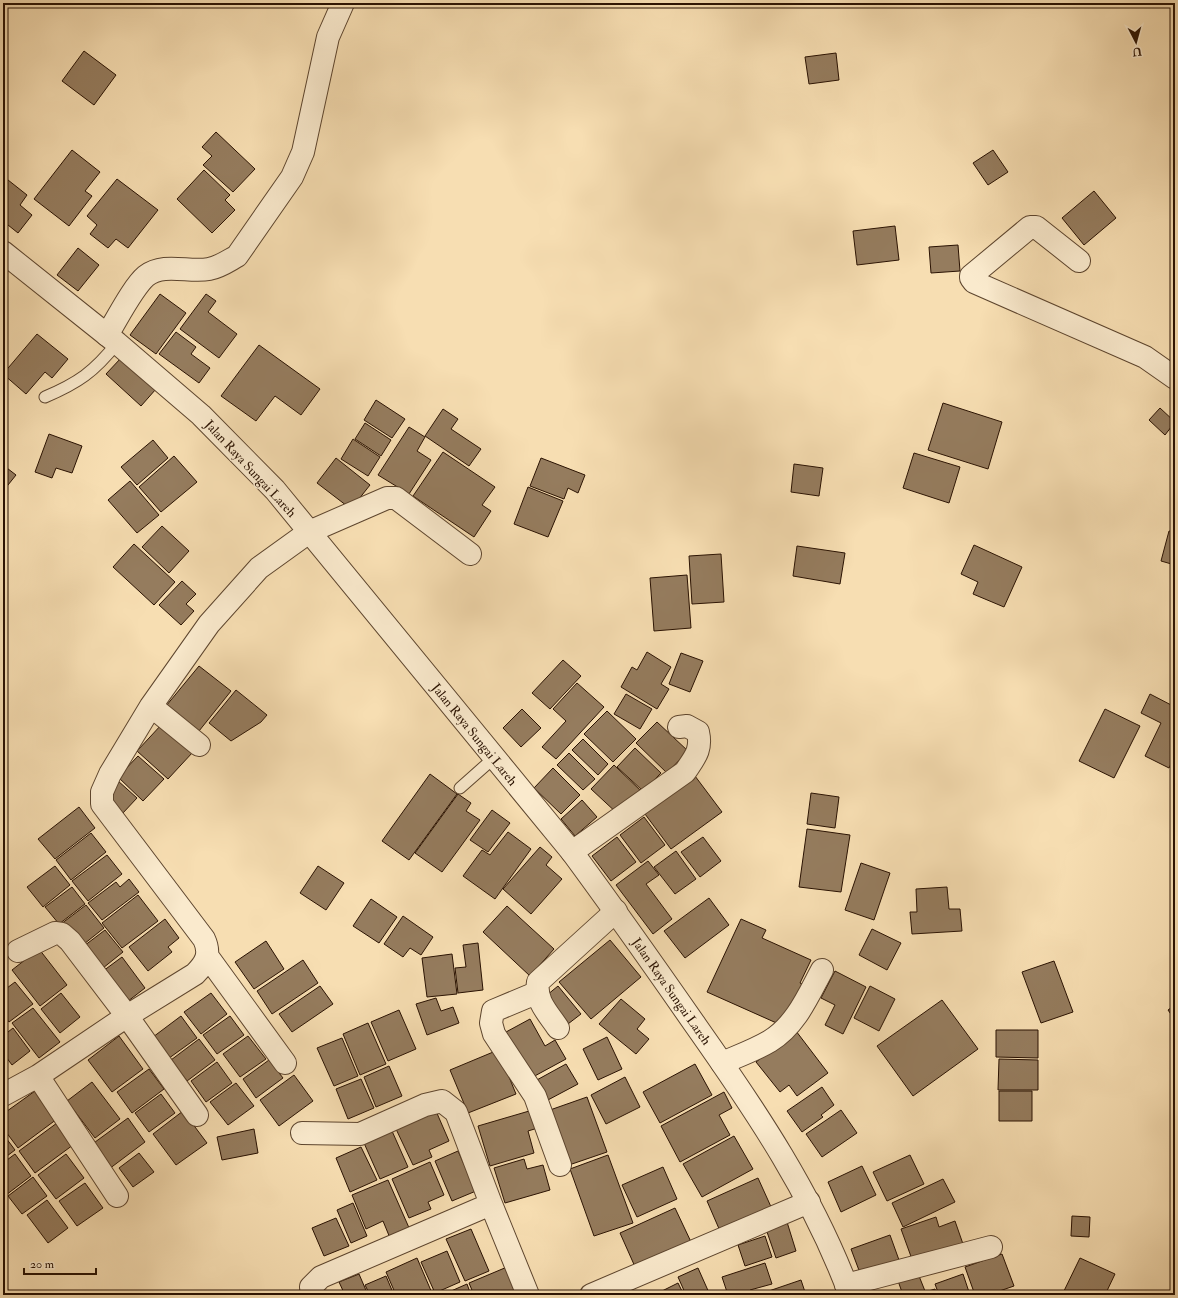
<svg xmlns="http://www.w3.org/2000/svg" width="1178" height="1298" font-family="'IM FELL Double Pica',serif">
<style>
.building{fill:#957c5e;stroke:#2a1202}
.lines{fill:none;stroke-linecap:round;stroke-linejoin:round}
.service-casing{stroke:#5d452e;stroke-width:13}
.minor-casing{stroke:#5d452e;stroke-width:24}
.tertiary-casing{stroke:#5d452e;stroke-width:24}
.path{stroke:#2a1202;stroke-width:2.5;stroke-dasharray:1 2;stroke-linecap:butt}
.service{stroke:#faeacd;stroke-width:11}
.minor{stroke:#faeacd;stroke-width:22}
.tertiary{stroke:#faeacd;stroke-width:22}
.labels{text-anchor:middle;stroke-width:3;stroke-linejoin:round;paint-order:stroke}
.street-label{font-size:13px;fill:#2a1202;stroke:#faeacd}
</style>
<rect width="100%" height="100%" fill="#f7deb2"/>
<filter id="stains"><feTurbulence type="fractalNoise" baseFrequency=".005" numOctaves="4"/><feColorMatrix values="0 0 0 0 .2 0 0 0 0 .09 0 0 0 0 .02 0 0 0 .5 -.17"/></filter>
<radialGradient id="worn" r=".72"><stop offset=".6" stop-color="#630" stop-opacity="0"/><stop offset="1" stop-color="#630" stop-opacity=".3"/></radialGradient>
<path class="building" d="M84 51 116 75 94 105 62 81Z
M836 53 839 80 809 84 805 57Z
M216 132 255 169 233 192 203 165 212 156 202 147Z
M72 150 100 172 85 191 92 196 69 226 34 199Z
M993 150 1008 172 988 185 973 163Z
M204 170 230 195 225 200 235 210 212 233 177 199Z
M3 176 27 195 20 205 32 215 18 233 3 221Z
M117 179 158 210 128 248 116 239 108 248 90 234 97 225 87 216Z
M1094 191 1116 218 1084 245 1062 218Z
M895 226 899 260 857 265 853 231Z
M958 245 960 271 931 273 929 247Z
M78 248 99 265 78 291 57 275Z
M160 294 186 313 156 354 130 335Z
M206 294 216 301 208 312 237 334 219 358 180 329Z
M176 332 196 347 191 354 210 368 199 383 159 354Z
M37 334 68 359 52 378 45 372 26 394 3 374Z
M259 345 320 389 301 415 275 396 256 421 221 396Z
M121 358 156 389 141 406 106 374Z
M376 400 405 419 392 438 364 420Z
M943 403 1002 422 988 469 928 450Z
M1160 408 1175 422 1165 435 1149 420Z
M443 409 458 419 451 429 481 449 469 466 425 436Z
M365 423 391 440 381 456 355 439Z
M409 427 425 437 417 451 431 460 409 494 378 475Z
M49 434 82 446 72 473 56 468 52 478 35 472Z
M353 439 380 457 368 476 341 459Z
M153 440 168 458 137 485 121 467Z
M443 452 495 487 482 505 491 511 474 537 413 496Z
M914 453 960 467 949 503 903 488Z
M174 456 197 482 161 512 139 487Z
M336 458 370 485 351 509 317 483Z
M541 458 585 475 578 493 568 488 564 499 530 486Z
M794 464 823 468 819 496 791 492Z
M3 465 16 475 4 490H3Z
M130 481 159 515 137 533 108 500Z
M528 487 563 501 548 537 514 524Z
M162 526 189 551 169 573 142 547Z
M1169 531 1175 532V565L1161 561Z
M134 544 175 582 154 605 113 567Z
M974 545 1022 567 1004 607 973 594 978 582 961 574Z
M797 546 845 553 840 584 793 576Z
M721 554 724 602 692 604 689 556Z
M687 575 691 628 654 631 650 578Z
M182 581 196 594 186 604 194 611 181 625 159 605Z
M647 652 671 667 661 684 669 689 657 709 621 687 632 667 637 670Z
M681 653 703 661 690 692 669 684Z
M563 660 581 676 550 709 532 693Z
M199 666 231 691 199 731 166 706Z
M577 683 604 707 556 759 542 747 566 721 553 709Z
M236 690 267 715 261 722 231 741 209 723Z
M626 694 652 709 640 729 614 714Z
M1150 694 1175 707V756L1169 768 1145 756 1161 723 1141 713Z
M522 709 541 728 521 747 503 728Z
M1105 709 1140 726 1114 778 1079 761Z
M607 711 636 739 613 762 584 734Z
M657 722 688 751 667 773 636 743Z
M162 724 193 752 168 779 137 751Z
M583 739 608 764 598 775 572 750Z
M635 748 661 773 643 791 617 767Z
M569 753 595 779 583 790 557 765Z
M138 756 164 779 143 801 118 777Z
M614 765 642 792 619 815 591 789Z
M553 768 580 795 561 814 534 788Z
M430 774 457 794 409 860 382 841Z
M695 776 722 812 671 849 645 814Z
M117 780 137 798 122 814 103 796Z
M811 793 839 797 835 828 807 824Z
M458 794 471 803 466 811 480 820 442 872 415 853Z
M582 800 597 817 575 836 561 819Z
M79 807 95 828 55 859 38 839Z
M492 810 510 823 488 852 470 840Z
M644 817 665 845 641 863 620 835Z
M807 829 850 835 841 892 799 887Z
M508 832 531 849 495 899 463 876 482 850 490 855Z
M91 833 106 852 71 880 56 860Z
M617 837 636 862 611 881 592 856Z
M703 837 721 861 700 877 681 852Z
M540 847 552 857 546 865 562 879 531 914 503 889Z
M676 851 696 879 675 894 654 867Z
M107 855 122 874 88 901 72 881Z
M648 861 659 875 646 884 672 919 653 934 616 885Z
M861 863 890 873 874 920 845 910Z
M55 866 70 885 43 907 27 887Z
M318 866 344 883 326 910 300 893Z
M129 879 139 892 102 920 88 903 116 882 120 887Z
M72 887 85 904 59 924 45 907Z
M947 887 949 909H960L962 931 912 934 910 912H917L916 889Z
M138 895 158 921 122 948 102 923Z
M709 898 729 925 685 958 664 931Z
M371 899 397 917 379 943 353 926Z
M86 905 104 928 79 948 61 924Z
M507 906 554 949 530 976 483 932Z
M403 916 433 937 421 955 410 948 403 957 384 944Z
M165 919 179 938 168 947 172 952 148 971 129 947Z
M741 919 766 930 762 938 811 960 800 983 807 986 781 1025 707 992Z
M872 929 901 943 887 970 859 955Z
M105 930 123 952 98 972 80 949Z
M610 940 641 977 591 1019 559 982Z
M266 941 284 969 254 989 235 962Z
M478 943 483 990 458 993 455 968 466 967 463 945Z
M39 949 67 985 40 1006 12 970Z
M452 954 457 994 427 997 422 958Z
M122 957 145 988 123 1005 99 974Z
M303 960 318 983 272 1014 257 991Z
M1054 961 1073 1012 1041 1023 1022 972Z
M835 971 866 987 843 1034 825 1025 835 1005 821 998Z
M15 982 33 1004 9 1022 3 1014V991Z
M320 986 333 1004 292 1032 279 1014Z
M558 986 581 1014 564 1027 541 1000Z
M870 986 895 999 879 1031 854 1018Z
M61 993 80 1017 60 1033 41 1009Z
M211 993 227 1014 201 1034 184 1012Z
M436 998 441 1011 453 1007 459 1023 427 1035 416 1004Z
M621 999 645 1019 637 1029 649 1039 636 1054 599 1024Z
M942 1000 978 1049 913 1096 877 1046Z
M1175 1005V1020L1168 1010Z
M33 1008 60 1042 39 1058 12 1023Z
M399 1010 416 1049 388 1061 371 1022Z
M181 1016 197 1038 165 1061 149 1040Z
M230 1016 244 1035 217 1054 203 1035Z
M530 1019 545 1046 555 1040 566 1059 531 1078 506 1032Z
M368 1023 386 1064 360 1075 343 1034Z
M13 1028 30 1051 12 1065 3 1053V1036Z
M996 1030H1038V1058L996 1057Z
M796 1031 828 1073 797 1096 789 1085 780 1092 756 1062Z
M119 1036 143 1069 112 1092 88 1060Z
M248 1036 266 1059 240 1077 223 1054Z
M607 1037 622 1069 598 1080 583 1049Z
M342 1038 358 1076 334 1086 317 1048Z
M199 1039 215 1060 187 1081 171 1060Z
M498 1050 516 1094 468 1113 450 1070Z
M999 1059 1038 1060V1090H998Z
M269 1060 283 1078 256 1098 243 1079Z
M217 1062 232 1083 206 1102 191 1081Z
M566 1064 578 1084 546 1101 535 1081Z
M695 1064 712 1095 660 1123 643 1092Z
M389 1066 402 1096 376 1107 364 1077Z
M149 1069 164 1089 132 1113 117 1092Z
M294 1075 313 1101 279 1126 260 1100Z
M625 1077 640 1107 606 1124 591 1095Z
M361 1079 374 1108 348 1119 336 1089Z
M92 1082 120 1119 95 1138 67 1101Z
M236 1083 254 1106 228 1125 210 1102Z
M822 1087 834 1105 821 1115 823 1117 802 1132 787 1111Z
M35 1091 57 1119 18 1148 3 1128V1114Z
M999 1091H1032V1121H999Z
M724 1092 732 1108 719 1115 730 1135 680 1162 661 1126Z
M161 1094 175 1113 149 1132 135 1113Z
M587 1097 607 1152 569 1165 550 1110Z
M536 1109 541 1127 528 1131 534 1153 490 1166 478 1126Z
M841 1110 857 1133 822 1157 806 1134Z
M183 1111 207 1143 176 1165 153 1134Z
M436 1111 449 1141 429 1150 432 1157 413 1165 396 1129Z
M128 1118 145 1142 109 1169 91 1145Z
M57 1123 73 1145 35 1173 19 1151Z
M254 1129 258 1153 222 1160 217 1137Z
M392 1131 408 1167 380 1179 364 1143Z
M3 1134 15 1150 3 1159Z
M734 1136 753 1169 702 1197 683 1164Z
M361 1147 377 1180 350 1192 336 1158Z
M458 1151 476 1191 452 1201 435 1161Z
M139 1153 154 1172 133 1187 119 1168Z
M15 1154 31 1176 6 1195 3 1191V1163Z
M66 1154 84 1178 56 1199 38 1175Z
M608 1155 633 1223 594 1236 570 1169Z
M910 1155 924 1184 887 1201 873 1172Z
M524 1159 527 1169 543 1165 550 1190 505 1203 494 1168Z
M430 1162 444 1195 428 1202 431 1209 409 1218 392 1179Z
M862 1166 876 1195 841 1212 828 1182Z
M663 1167 677 1199 637 1217 622 1185Z
M33 1177 47 1196 22 1214 8 1196Z
M758 1178 772 1209 720 1231 707 1201Z
M943 1179 955 1202 903 1227 892 1203Z
M388 1180 410 1230 390 1238 383 1221 366 1229 352 1195Z
M85 1183 103 1208 77 1226 59 1201Z
M47 1200 68 1228 48 1243 27 1215Z
M353 1203 367 1236 351 1243 337 1210Z
M675 1208 692 1244 636 1269 620 1233Z
M1072 1216 1090 1217 1089 1237 1071 1236Z
M936 1217 939 1227 955 1221 963 1244 913 1262 901 1229Z
M336 1218 349 1246 324 1256 312 1228Z
M787 1222 796 1251 776 1258 766 1229Z
M471 1229 489 1271 465 1281 446 1239Z
M890 1235 899 1260 860 1273 851 1249Z
M765 1236 772 1257 745 1266 738 1245Z
M447 1251 460 1282 435 1293 421 1262Z
M1002 1254 1014 1286 988 1295H975L965 1267Z
M417 1258 432 1293 429 1295H396L386 1272Z
M1080 1258 1115 1274 1105 1295H1062Z
M765 1263 772 1284 750 1290 752 1295H728L722 1277Z
M507 1267 519 1295H474L469 1283Z
M698 1268 710 1295H686L678 1277Z
M917 1271 925 1291 912 1295H903L897 1278Z
M359 1274 368 1295H345L339 1282Z
M963 1274 970 1295H939L935 1284Z
M386 1276 394 1295H370L365 1285Z
M801 1280 806 1295H760V1294Z
M678 1283 684 1295H662L660 1292Z
M467 1284 471 1295H442Z
M935 1289 937 1295H917L925 1292Z"/>
<g class="lines">
<defs>
<path id="service" d="M45 397C78 383 94 372 117 343
M460 788 495 757"/>
<path id="minor" d="M1079 261 1036 227H1030L971 276V278L974 282 1145 357 1175 378
M107 335C117 319 133 287 146 276 164 262 189 273 209 269 220 267 228 261 237 256L292 177 303 152 328 37 343 3
M151 706 199 745
M572 852 685 772C695 757 702 750 698 732L687 726 679 727
M18 951 55 933 62 934 70 941 127 1016 197 1115
M208 957 285 1063
M536 993 493 1011 491 1023 494 1034 535 1096 560 1165
M558 1028C548 1013 535 1001 538 982L616 911
M722 1063C738 1056 755 1050 770 1041 796 1025 808 996 822 970
M38 1076 117 1196
M3 1095 38 1076 127 1016 195 974C206 963 211 954 204 939L102 804V792L110 774 151 706 209 624 259 568 309 532 387 498H396L470 554
M302 1133 360 1134 425 1105 442 1101 456 1112 491 1204 528 1295
M846 1285 991 1247
M312 1295 311 1287 321 1277 491 1204
M591 1295 809 1202"/>
<path id="tertiary" d="M3 252 117 343 201 415 275 490 572 852C614 909 655 967 696 1026 756 1111 814 1197 850 1295"/>
</defs>
<use href="#service" class="service-casing"/>
<use href="#minor" class="minor-casing"/>
<use href="#tertiary" class="tertiary-casing"/>
<path class="path" d="M3 95 5 107 3 111"/>
<use href="#service" class="service"/>
<use href="#minor" class="minor"/>
<use href="#tertiary" class="tertiary"/>
</g>
<g class="labels">
<g class="street-label">
<text transform="translate(251 468) rotate(47)" y="5">Jalan Raya Sungai Lareh</text>
<text transform="translate(475 734) rotate(51)" y="5">Jalan Raya Sungai Lareh</text>
<text transform="translate(672 991) rotate(55)" y="5">Jalan Raya Sungai Lareh</text>
</g>
</g>
<rect width="1178" height="1298" fill="none" stroke="#f7deb2" stroke-width="16"/>
<rect x="4" y="4" width="1170" height="1290" fill="none" stroke="#2a1202" stroke-width="2"/>
<rect x="8" y="8" width="1162" height="1282" fill="none" stroke="#2a1202"/>
<g transform="translate(1136 42) rotate(174)" stroke="#faeacd" stroke-width="3" paint-order="stroke">
<path d="M0-3L7 15L0 10L-7 15Z" fill="#2a1202"/>
<text y="-6" font-size="11" font-weight="bold" text-anchor="middle" fill="#2a1202">U</text>
</g>
<path d="M24 1268v6h72v-6" fill="none" stroke="#2a1202" stroke-width="2"/>
<text x="30" y="1268" font-size="12" fill="#2a1202" stroke="#faeacd" stroke-width="3" paint-order="stroke">20 m</text>
<rect width="100%" height="100%" filter="url(#stains)"/>
<rect width="100%" height="100%" fill="url(#worn)"/>
</svg>
